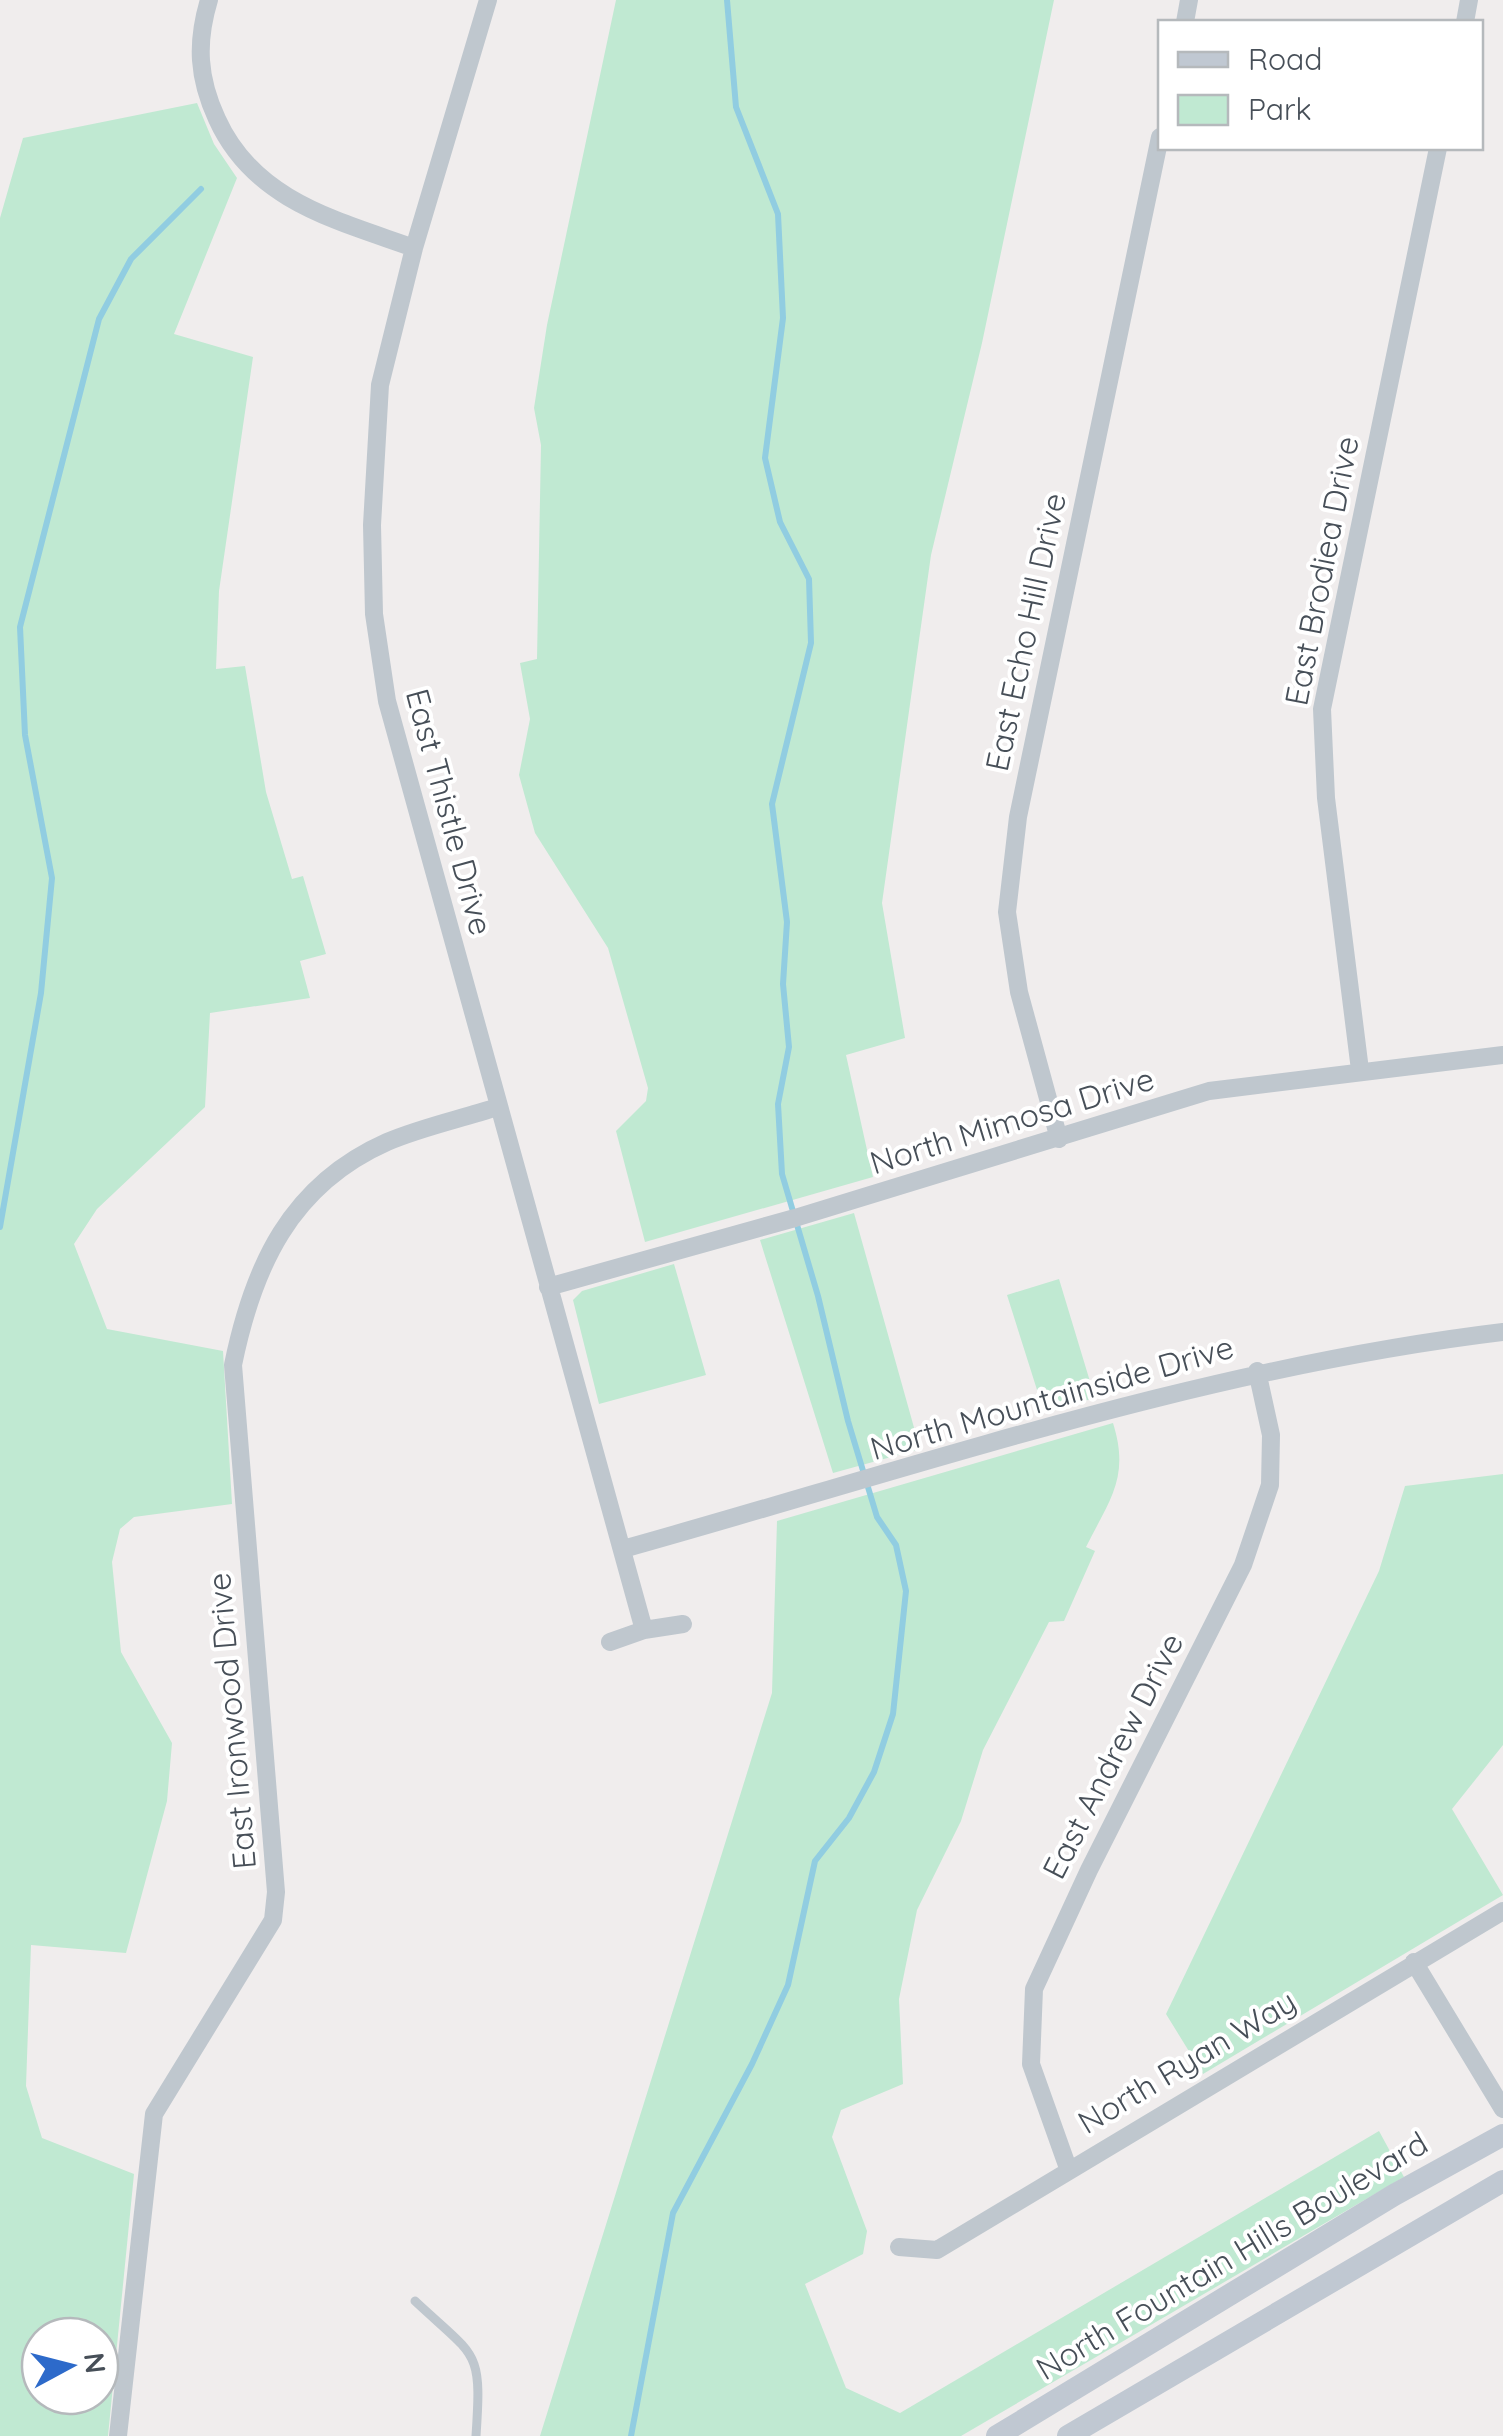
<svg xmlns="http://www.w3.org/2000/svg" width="1503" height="2436" font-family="Quicksand,sans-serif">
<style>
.green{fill:#c0e9d2;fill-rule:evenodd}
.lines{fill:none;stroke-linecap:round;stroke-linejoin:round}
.stream{stroke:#91cde1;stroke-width:6}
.service{stroke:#bfc7ce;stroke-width:9}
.minor{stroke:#bfc7ce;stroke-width:18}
.secondary{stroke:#c0c8d2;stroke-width:22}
.labels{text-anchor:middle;stroke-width:8;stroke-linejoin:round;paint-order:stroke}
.street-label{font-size:32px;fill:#474f58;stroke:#fff}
</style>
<rect width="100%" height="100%" fill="#f0eded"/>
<path class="green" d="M616 0H1054L982 343 931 555 882 903 905 1038 846 1055 873 1177 645 1242 616 1131 646 1101 648 1088 608 948 535 833 519 775 530 719 520 663 537 659 541 445 534 408 547 325Z
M197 103 214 144 237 178 174 334 253 357 219 591 216 669 245 666 266 792 292 879 303 876 326 954 300 961 310 998 210 1013 205 1107 97 1209 74 1244 107 1329 223 1351 232 1504 134 1517 120 1529 112 1562 121 1652 172 1743 167 1801 126 1953 31 1945 26 2086 42 2138 134 2174 108 2436H0V218L23 138ZM40 2336H100V2396H40Z
M854 1213 920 1449 833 1473 760 1240Z
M674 1264 706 1375 599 1404 573 1300 582 1291Z
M1059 1279 1095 1398 1044 1412 1007 1295Z
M1113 1423C1130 1477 1110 1499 1086 1547L1095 1551 1064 1621 1049 1622 983 1750 961 1821 917 1910 899 1999 903 2084 841 2110 832 2137 867 2231 863 2254 805 2284 846 2388 900 2413 1379 2131 1404 2177 961 2436H540L772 1693 777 1521Z
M1503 1474V1745L1452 1809 1503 1895 1203 2074 1166 2014 1379 1571 1405 1486Z"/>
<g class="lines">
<path class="stream" d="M0 1227 41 993 52 878 25 735 20 627 99 319 131 259 201 189
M631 2436 673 2213 752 2064 788 1985 815 1861 849 1818 874 1772 893 1714 906 1591 896 1545 877 1517 848 1421 818 1296 782 1174 778 1104 789 1047 783 984 787 922 772 804 811 643 809 579 780 522 765 458 783 318 778 214 736 107 727 0"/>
<path class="service" d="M415 2301C477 2359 482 2348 476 2436"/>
<path class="minor" d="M209 0C196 43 198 78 217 119 254 201 336 220 414 248
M488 0 414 248 380 385 372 525 374 614 387 701 644 1630
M1185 22 1189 0
M1465 22 1469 0
M1360 1070 1326 798 1322 709 1438 148
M1059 1139 1019 992 1007 912 1018 817 1160 137
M548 1287 795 1218 1209 1091 1503 1055
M623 1549C913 1468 1203 1368 1503 1332
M610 1642 644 1630 683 1624
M1414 1962 1503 2109
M1068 2168 1031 2064 1034 1989 1089 1870 1243 1565 1270 1485 1271 1435 1257 1371
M899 2247 937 2250 1503 1911
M118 2436 154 2114 273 1920 276 1892 233 1365C253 1267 290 1185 387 1142 422 1127 461 1119 497 1107"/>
<path class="secondary" d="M997 2436 1394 2195 1503 2135
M1068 2436 1503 2181"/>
</g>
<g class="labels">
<g class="street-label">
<text transform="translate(1322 571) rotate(-79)" y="11">East Brodiea Drive</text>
<text transform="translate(1026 632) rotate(-78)" y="11">East Echo Hill Drive</text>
<text transform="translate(449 812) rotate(75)" y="11">East Thistle Drive</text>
<text transform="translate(1012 1121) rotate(-17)" y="11">North Mimosa Drive</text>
<text transform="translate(1052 1398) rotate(-16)" y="11">North Mountainside Drive</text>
<text transform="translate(232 1721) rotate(-95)" y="11">East Ironwood Drive</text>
<text transform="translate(1113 1756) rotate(-63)" y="11">East Andrew Drive</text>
<text transform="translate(1187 2062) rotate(-31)" y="11">North Ryan Way</text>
<text transform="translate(1232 2256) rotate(-31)" y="11">North Fountain Hills Boulevard</text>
</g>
</g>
<rect x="1158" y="20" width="325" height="130" fill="#ffffff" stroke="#b5b9bc" stroke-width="2.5"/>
<rect x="1178" y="52" width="50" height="15" fill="#c0c8d2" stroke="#b5b9bc" stroke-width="2.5"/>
<text x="1248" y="70" font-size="30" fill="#474f58">Road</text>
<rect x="1178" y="95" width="50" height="30" fill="#c0e9d2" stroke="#b5b9bc" stroke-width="2.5"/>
<text x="1248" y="120" font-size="30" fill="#474f58">Park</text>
<g transform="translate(70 2366) rotate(83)"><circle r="48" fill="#ffffff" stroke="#b5b9bc" stroke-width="2.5"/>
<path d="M0-8L18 38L0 25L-18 38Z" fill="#2d6aca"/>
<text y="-15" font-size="28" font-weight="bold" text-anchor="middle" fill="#474f58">N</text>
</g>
</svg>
